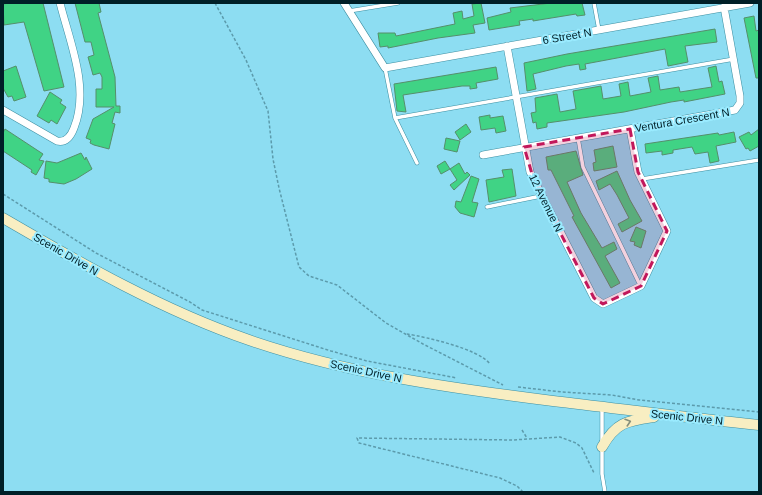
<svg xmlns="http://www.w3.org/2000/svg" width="762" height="495" font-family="Arial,sans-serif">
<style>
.building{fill:#40d385;stroke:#558f6b}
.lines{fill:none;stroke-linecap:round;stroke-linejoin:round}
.lane-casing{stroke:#3d8fa2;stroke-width:4.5}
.street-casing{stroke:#3d8fa2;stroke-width:8}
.secondary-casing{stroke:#3d8fa2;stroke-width:11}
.path{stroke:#5c9bac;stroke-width:1.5;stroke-dasharray:3 2;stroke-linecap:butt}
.lane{stroke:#fff;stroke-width:3.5}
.street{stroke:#fff;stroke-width:7}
.secondary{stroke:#f8eec2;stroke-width:10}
.oneway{stroke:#88917c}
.marked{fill:#c2185b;fill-opacity:0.2;stroke:#c2185b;stroke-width:3;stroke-dasharray:8 5;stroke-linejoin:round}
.labels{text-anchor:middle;stroke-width:4;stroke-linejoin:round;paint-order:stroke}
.street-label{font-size:11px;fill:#001f27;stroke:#9aebff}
</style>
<rect width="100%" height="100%" fill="#8dddf2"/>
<path class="building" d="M10 3H43L64 87 44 91 24 22 4 25 3 4Z
M75 3H99L101 12 98 13 115 77 116 106H120V113L115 112 112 123 115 124 109 149 94 145 90 143 91 140 86 138 93 119 114 107H96V89H102V77L100 73 93 75 88 57 94 55 91 42H85Z
M481 3 485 23 473 25 475 33 438 38 388 48V46L380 47 378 33H395L396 36 455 24 453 13 462 11 463 19 474 16 472 4Z
M551 3H582L585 15 577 16 576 14 539 20 533 21V19L519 21 520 25 489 30 487 18 511 12 510 8Z
M754 16 756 31 759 30V78H756L744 18Z
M715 29 717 42 685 46 688 62 668 66 665 49 585 64 586 69 580 70 579 64 566 66 533 74 536 89 527 91 524 63 567 54Z
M16 66 26 97 14 101 12 96 8 97 3 88V71Z
M716 66 719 82 722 81 725 94 684 102V100L671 102 624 112 547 123V127L537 129 536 122 533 123 531 113 536 112 535 98 557 94 560 112 576 109 573 91 601 86 603 99 621 96 619 84 628 82 630 96 651 92 648 78 658 76 660 90 679 87 680 92 712 87 708 68Z
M496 67 498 79 476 83 477 88 470 89V86H462L403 95 406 112 397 111 394 84Z
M50 92 62 100 60 103 66 107 57 124 51 120 49 123 37 116Z
M490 115V118L503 116 506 131 496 133 495 128 481 130 479 117Z
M466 124 471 132 460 140 455 132Z
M5 129 43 154 39 160 44 161 36 175 31 172 32 170 3 151V133Z
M759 129V146L750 151 748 148 746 149 739 137 749 132 751 135Z
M734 132 736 142 716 146 719 161 710 163 708 152 695 154 692 147 673 150V153L662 155V151L646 153 645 144 718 133 719 135Z
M446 138 460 141 457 152 444 149Z
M613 146 617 167 594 171 593 163 596 162 594 150Z
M576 151 583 175 567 182 581 213 602 248 614 242 617 249 605 256 620 283 611 288 572 217 574 216 551 170H548L546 157Z
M81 153 85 160 86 157 92 169 76 179 64 184 49 182V179L44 178 46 161 57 163Z
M445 161 450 169 441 174 437 166Z
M459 163 465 174 467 172 470 175 454 190 450 185 457 180 450 169Z
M512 169 516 196 489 202 486 180 504 177 502 170Z
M617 171 630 200 642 221 622 232 618 224 629 218 617 195 610 184 599 190 596 181Z
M471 176 479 179 472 202 478 203 474 217 460 213 455 207 456 201 461 202Z
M636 227 646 231 641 248 634 245 635 242 630 241Z"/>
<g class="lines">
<defs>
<path id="lane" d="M594 3 599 30
M349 11 398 3
M385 68 395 118 417 163
M395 118 734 59
M578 138 583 167 640 285
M642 179 759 160
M487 207 541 196
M602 407V441
M602 447V474L605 492"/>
<path id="street" d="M344 3 385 68 750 3
M507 46 530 172 594 298 603 304 641 286 667 231 638 172 630 129
M3 110 57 141C66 143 71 136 74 128 90 88 70 43 60 3
M483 155 735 110 740 103V96L724 7"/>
<path id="secondary" d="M3 218C82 264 162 310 249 340 348 374 450 388 553 401 622 409 690 418 759 425
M602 447C616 422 627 421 654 417"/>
</defs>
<use href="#lane" class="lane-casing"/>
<use href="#street" class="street-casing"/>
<use href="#secondary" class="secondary-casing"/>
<path class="path" d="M215 3 246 60 268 111 273 159 279 188 299 267 309 276 337 285 386 323 423 344 503 385
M3 194 96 253 190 302 202 310 331 351 367 361 457 378
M407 334C426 337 479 349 490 364
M518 387 562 392 612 395 639 400 759 412
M522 430 527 438
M523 492 517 486 500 478 359 443 357 438 513 440 560 437 576 443 582 448 594 473"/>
<use href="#lane" class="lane"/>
<use href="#street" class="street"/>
<use href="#secondary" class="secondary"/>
</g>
<defs><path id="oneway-chevron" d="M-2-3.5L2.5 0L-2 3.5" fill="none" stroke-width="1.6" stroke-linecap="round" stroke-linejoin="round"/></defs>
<use class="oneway" href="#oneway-chevron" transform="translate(628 422) rotate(-18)"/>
<path class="marked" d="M630 129 638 172 667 231 641 286 603 304 594 298 535 184 524 147Z"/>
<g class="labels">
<g class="street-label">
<text transform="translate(567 36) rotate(-10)" y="4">6 Street N</text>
<text transform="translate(682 120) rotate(-10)" y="4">Ventura Crescent N</text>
<text transform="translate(546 203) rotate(64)" y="4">12 Avenue N</text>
<text transform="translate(66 254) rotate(30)" y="4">Scenic Drive N</text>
<text transform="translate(366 371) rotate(12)" y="4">Scenic Drive N</text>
<text transform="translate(687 417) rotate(6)" y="4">Scenic Drive N</text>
</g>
</g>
<rect width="762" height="495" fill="none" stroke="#001f27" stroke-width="8"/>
</svg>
